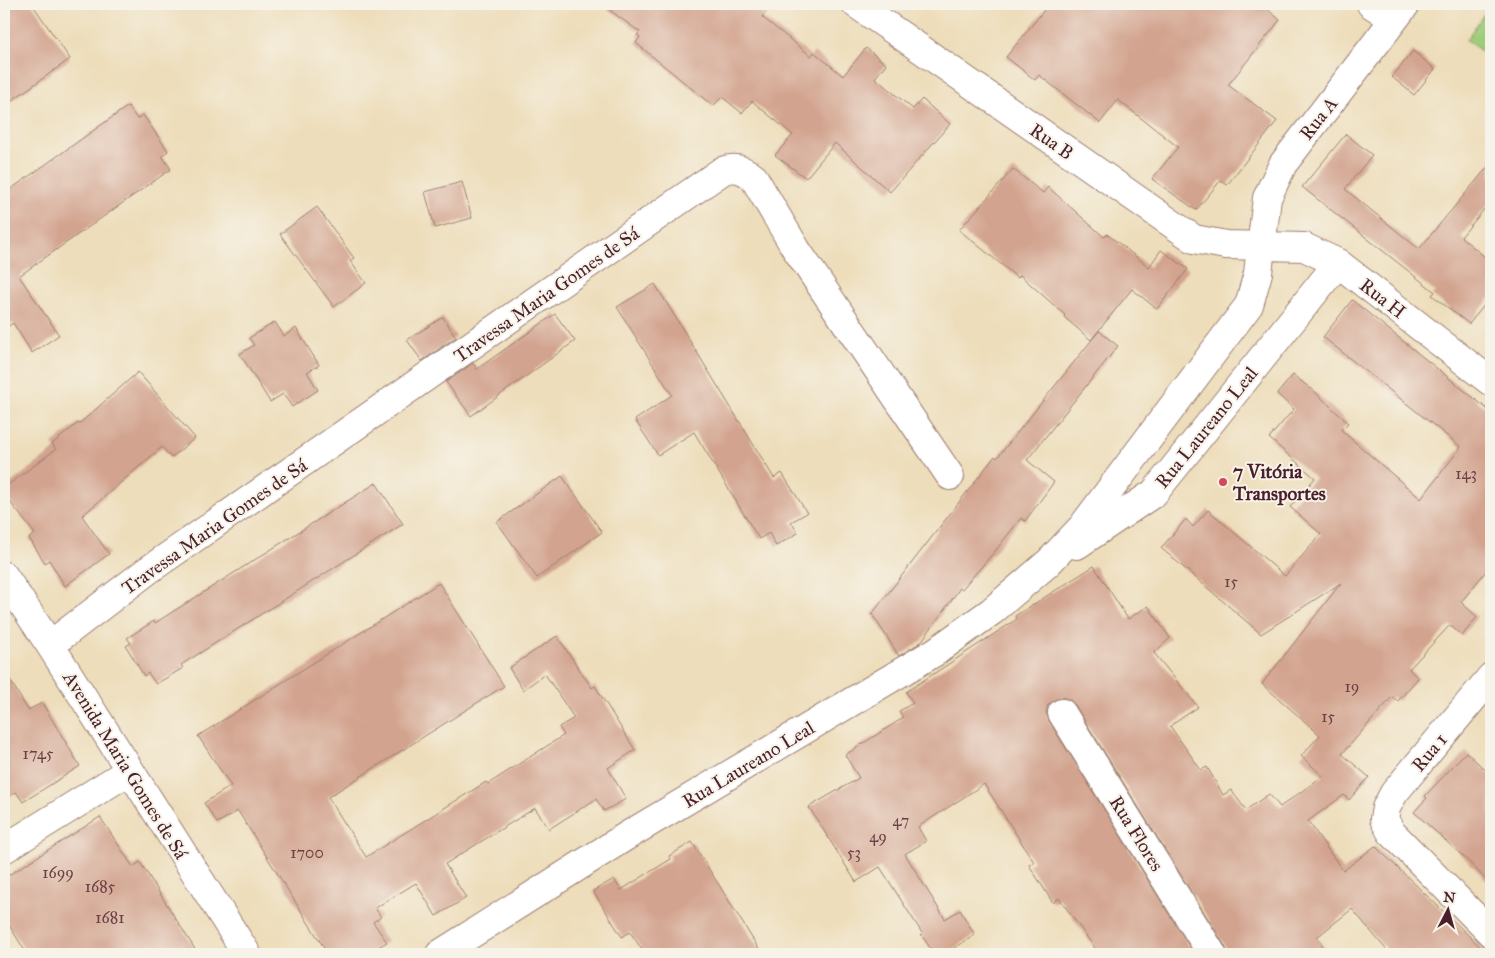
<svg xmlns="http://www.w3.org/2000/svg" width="1495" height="958" font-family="'IM FELL Great Primer',serif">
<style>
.green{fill:#9fcd7a;stroke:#747652}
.building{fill:#d2a38e}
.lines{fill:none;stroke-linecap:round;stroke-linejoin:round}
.minor-casing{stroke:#9c7e72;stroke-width:30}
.minor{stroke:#fff;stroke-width:28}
.poi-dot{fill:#d1495b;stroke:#f7f3e8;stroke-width:2}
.labels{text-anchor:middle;stroke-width:4;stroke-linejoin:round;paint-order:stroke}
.number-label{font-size:16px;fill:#6c4044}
.street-label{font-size:19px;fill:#4a1f2b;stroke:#f7f3e8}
.poi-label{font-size:19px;font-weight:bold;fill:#4a1f2b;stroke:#f7f3e8;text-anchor:start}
</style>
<rect width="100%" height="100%" fill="#f7f3e8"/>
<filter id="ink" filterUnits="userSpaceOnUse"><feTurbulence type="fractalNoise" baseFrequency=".02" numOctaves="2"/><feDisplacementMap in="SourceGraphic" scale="10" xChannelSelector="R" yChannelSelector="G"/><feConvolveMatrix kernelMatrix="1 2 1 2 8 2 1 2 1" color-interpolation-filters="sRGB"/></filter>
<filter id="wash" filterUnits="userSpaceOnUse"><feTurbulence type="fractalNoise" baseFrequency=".0096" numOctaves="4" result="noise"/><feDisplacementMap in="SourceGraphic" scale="20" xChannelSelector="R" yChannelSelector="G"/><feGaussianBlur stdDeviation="1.12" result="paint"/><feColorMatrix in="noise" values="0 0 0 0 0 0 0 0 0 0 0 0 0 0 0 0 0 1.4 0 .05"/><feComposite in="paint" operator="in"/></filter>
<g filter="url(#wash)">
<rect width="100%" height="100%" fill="#edddba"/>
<path class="green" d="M1491 4V58L1466 40Z"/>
<g id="blocks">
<path class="building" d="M4 4H32L70 59 4 106Z
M601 4H773L762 17 811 56 814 52 843 76 866 48 886 64 875 78 913 109 922 99 950 124 890 192 835 143 806 178 775 155 793 135 752 101 742 113 722 97 713 106 636 43 640 37 637 35 640 32Z
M1049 4H1261L1280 20 1228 85 1277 121 1227 185 1221 180 1196 210 1152 179 1178 147 1118 100 1100 123 1039 75 1035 80 1006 57Z
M1413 51 1435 69 1414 95 1392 77Z
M128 106 137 119 143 115 168 151 162 156 171 169 19 276 59 335 32 353 13 323 4 329V194Z
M1346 134 1372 155 1345 189 1419 249 1491 163V201L1461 237 1491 262V297L1469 324 1432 295 1435 292 1302 187Z
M1013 169 1043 193 1048 187 1104 237 1107 234 1149 267 1161 250 1188 269 1157 309 1132 289 1091 340 1064 317 1065 315 1020 275 1018 278 959 230Z
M462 182 472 218 435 228 425 192Z
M317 207 354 258 350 261 366 283 334 307 280 234Z
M655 284 774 478 782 473 807 513 791 522 798 533 776 546 769 533 759 539 694 432 658 455 635 420 672 395 617 307Z
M1352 300 1491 412V565L1461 602 1477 617 1462 636 1450 625 1409 669 1418 678 1398 701 1392 697 1342 754 1369 777 1349 800 1344 795 1308 821 1343 871 1375 846 1488 954H1390L1352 909 1317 937 1328 954H1228L1225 946 1075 705 1070 700 1062 697 1054 700 1048 705 1046 713 1049 721 1194 954H1099L1059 898 1053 903 1029 865 1034 862 984 784 918 827 926 841 905 854 945 919 960 910 975 935 945 954H934L921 934 922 933 880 867 856 882 809 807 859 778 845 755 903 718 899 711 913 703 906 692 1017 619 1015 616 1094 566 1128 619 1148 606 1170 638 1154 653 1198 707 1170 726 1201 770 1207 767 1223 795 1231 790 1246 810 1269 794 1280 807 1323 776 1301 756 1320 735 1262 684 1341 583 1261 634 1161 548 1186 519 1193 527 1208 510 1285 576 1321 534 1290 507 1315 478 1269 438 1294 409 1277 394 1293 375 1314 391 1348 423 1341 430 1421 499 1461 447 1323 337Z
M555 314 575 341 471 416 446 382 473 363 477 369Z
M443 317 456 337 422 361 407 340Z
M275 322 284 336 296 328 319 365 307 372 318 390 292 407 283 394 270 402 240 354 254 345 249 338Z
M1099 331 1118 346 1027 460 1054 482 1025 521 1021 518 996 550 962 589 960 588 921 642 899 656 872 614 995 456 997 458Z
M138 372 195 438 171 458 162 447 82 516 109 554 65 586 49 560 45 563 29 538 35 534 4 494V488L56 449 52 444 78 423 79 424Z
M562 476 602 532 537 578 497 522Z
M376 483 403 524 181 665 183 668 156 684 148 673 144 676 126 646 131 643 127 638 154 621 155 623Z
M439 583 504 686 328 797 366 857 486 782 488 784 564 735 559 727 574 718 545 674 523 690 509 668 557 636 592 688 595 686 635 750 608 768 626 799 604 811 596 799 549 829 535 808 445 864 466 898 436 916 416 883 375 908 381 917 373 922 387 942 366 954H328L238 811 217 823 204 803 231 786 198 736Z
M4 670 28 710 42 703 80 766 23 802 16 792 4 800Z
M1466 752 1491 775V885L1468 861 1414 812 1427 798 1425 796Z
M100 817 133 867 140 862 198 954H27L4 917V878Z
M692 842 762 954H645L630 932 622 937 593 891 614 879 621 890 671 859 669 856Z"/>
</g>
</g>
<g filter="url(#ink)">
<use href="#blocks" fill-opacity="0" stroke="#9c7e72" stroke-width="1"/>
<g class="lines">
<defs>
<path id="minor" d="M856 4 1194 239 1226 245 1304 247 1338 263 1491 382
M1371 4 1394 19
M1077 545 1154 493 1338 263
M4 576 50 645 247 954
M50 645 147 571 722 171C735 166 744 169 754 178L796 249 950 476
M1491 677 1394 793 1386 808 1384 819 1391 832 1491 933
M1062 713 1212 954
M4 849 129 771
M440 954 625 837 935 652 992 611 1048 563 1082 527 1249 305 1258 273 1267 198 1283 164 1406 4"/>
</defs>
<use href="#minor" class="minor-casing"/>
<use href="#minor" class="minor"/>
</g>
</g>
<circle class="poi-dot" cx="1223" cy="482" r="5"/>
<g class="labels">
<g class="number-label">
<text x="1466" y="479">143</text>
<text x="1231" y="587">15</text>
<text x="1352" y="692">19</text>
<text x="1328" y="722">15</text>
<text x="38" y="759">1745</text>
<text x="901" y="826">47</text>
<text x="878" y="842">49</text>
<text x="307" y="858">1700</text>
<text x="854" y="858">53</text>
<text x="58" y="878">1699</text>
<text x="100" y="892">1685</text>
<text x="110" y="923">1681</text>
</g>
<g class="street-label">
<text transform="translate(1318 118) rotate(-52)" y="7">Rua A</text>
<text transform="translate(1052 141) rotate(35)" y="7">Rua B</text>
<text transform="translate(546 294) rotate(-35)" y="7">Travessa Maria Gomes de Sá</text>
<text transform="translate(1383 298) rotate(38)" y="7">Rua H</text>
<text transform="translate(1206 427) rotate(-51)" y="7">Rua Laureano Leal</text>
<text transform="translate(214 526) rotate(-35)" y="7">Travessa Maria Gomes de Sá</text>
<text transform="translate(1429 752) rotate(-50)" y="7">Rua 1</text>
<text transform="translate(748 764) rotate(-31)" y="7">Rua Laureano Leal</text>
<text transform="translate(126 765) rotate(58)" y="7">Avenida Maria Gomes de Sá</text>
<text transform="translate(1137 833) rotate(58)" y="7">Rua Flores</text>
</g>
<g class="poi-label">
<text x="1233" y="478">7 Vitória<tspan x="1233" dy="22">Transportes</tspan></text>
</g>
</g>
<rect width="1495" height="958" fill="none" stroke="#f7f3e8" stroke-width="20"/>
<g transform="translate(1448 910) rotate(6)" stroke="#f7f3e8" stroke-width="4" paint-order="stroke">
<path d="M0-4L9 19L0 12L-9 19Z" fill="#4a1f2b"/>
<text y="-8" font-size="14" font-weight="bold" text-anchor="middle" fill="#4a1f2b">N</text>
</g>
</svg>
